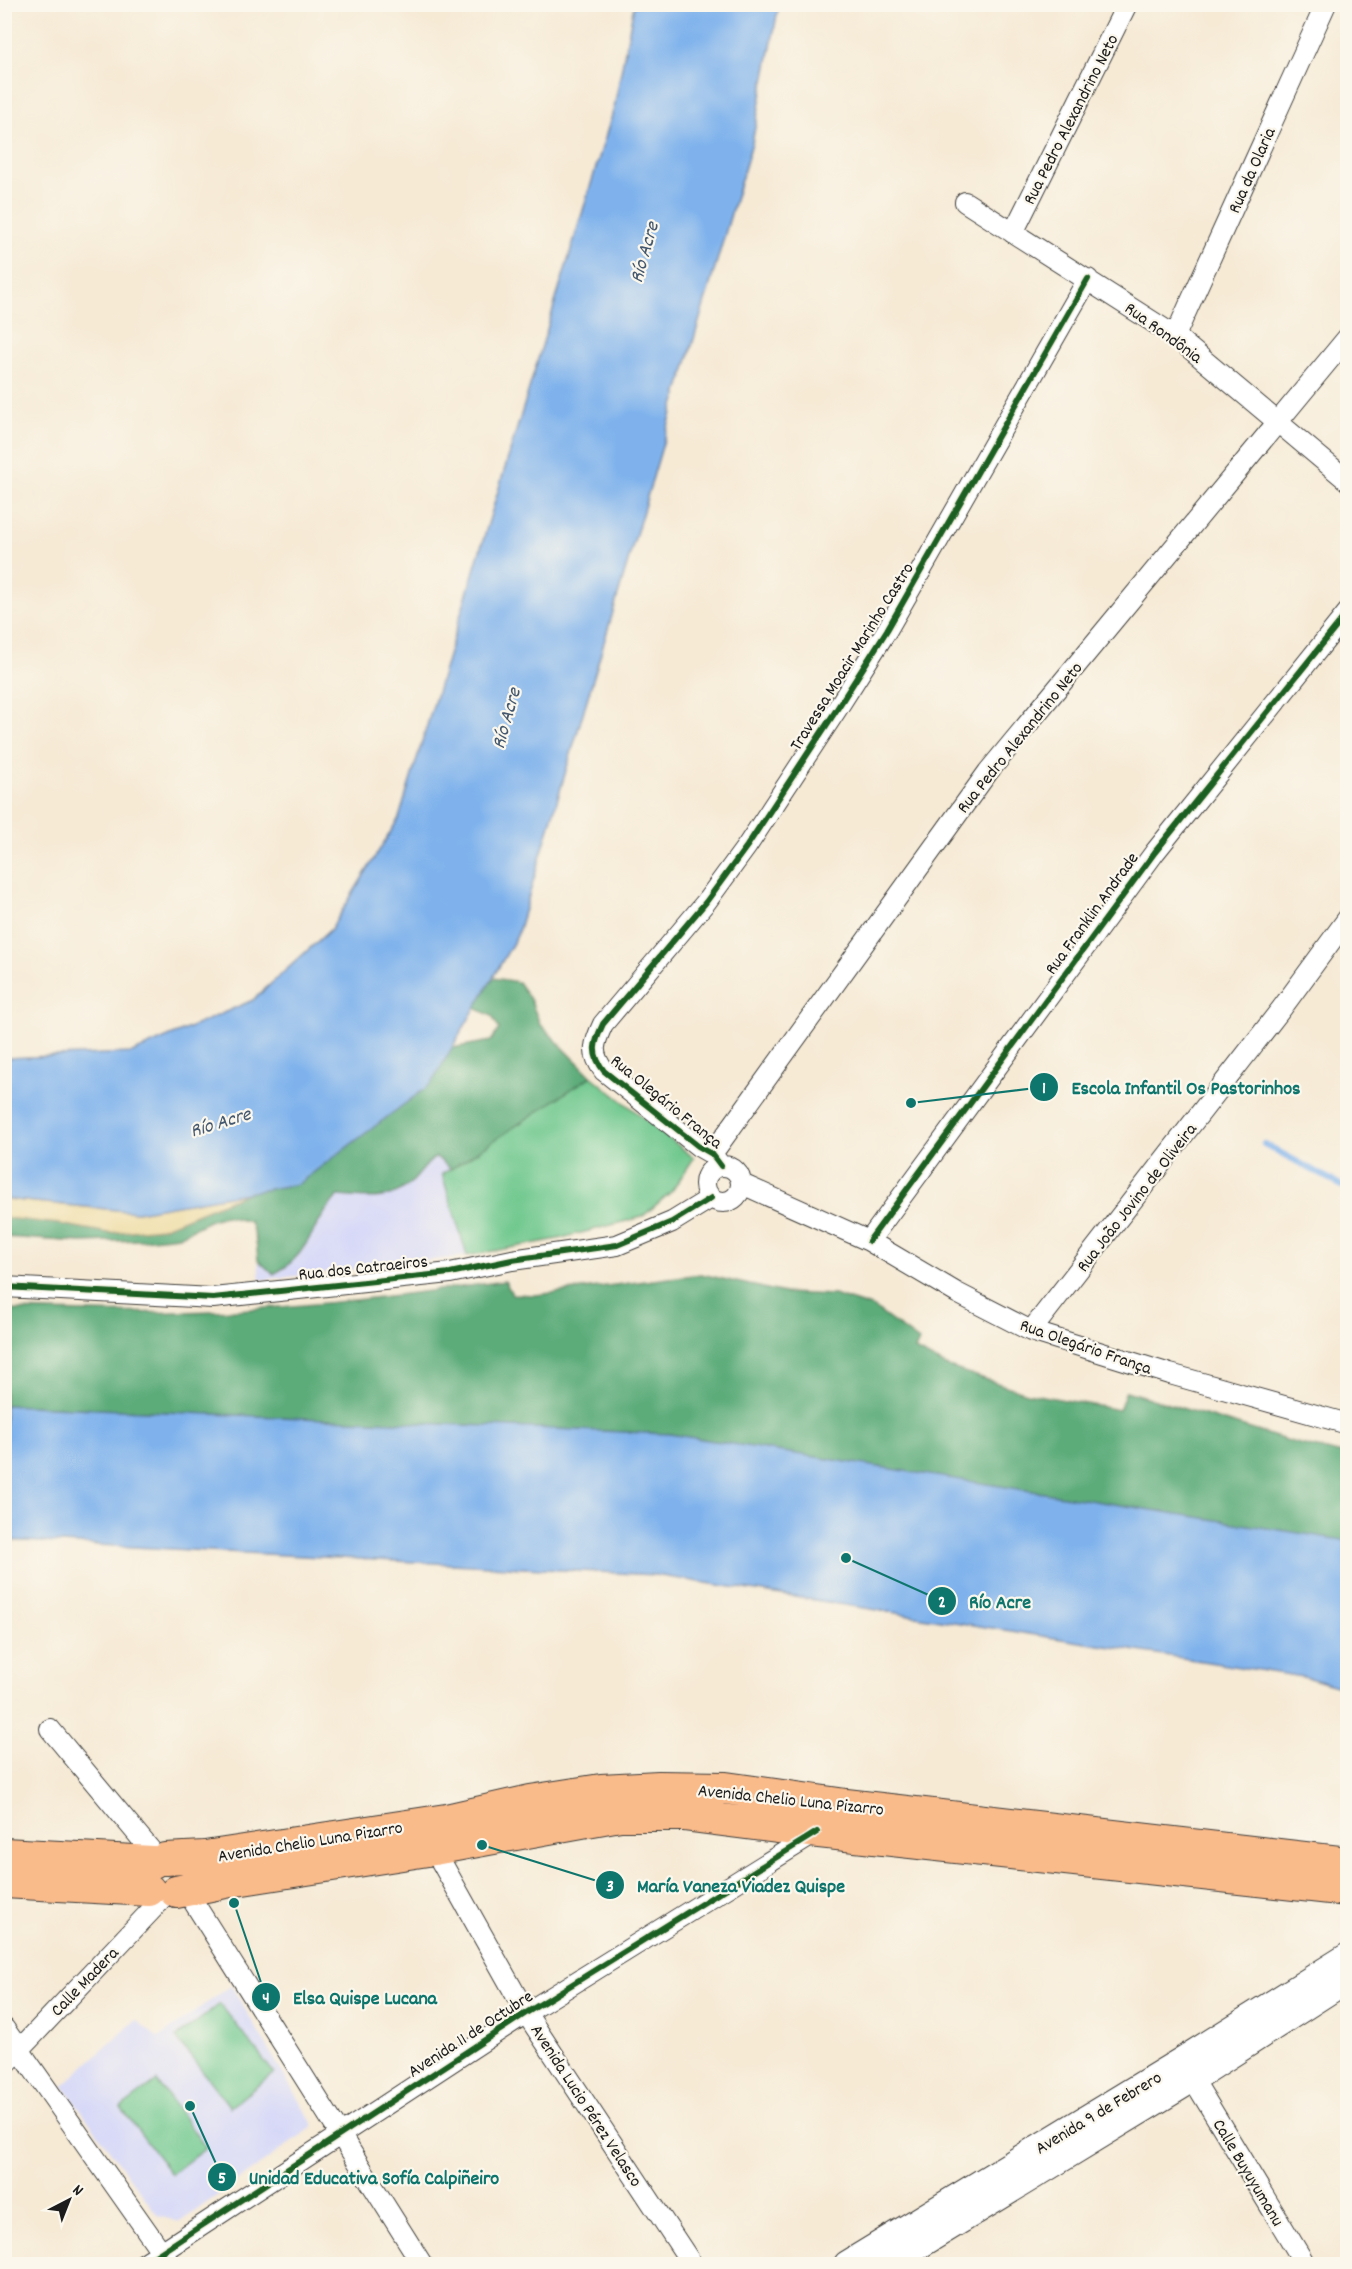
<svg xmlns="http://www.w3.org/2000/svg" width="1352" height="2269" font-family="Dekko,sans-serif">
<style>
.built{fill:#d6d8f8}
.green{fill:#70c88e;stroke:#467255;stroke-width:1.5}
.forest{fill:#5cac79;stroke:#3c644a;stroke-width:1.5}
.sand{fill:#eeda9e;stroke:#857b5d;stroke-width:1.5}
.water{fill:#7fb2ec;stroke:#4e6784;stroke-width:1.5}
.lines{fill:none;stroke-linecap:round;stroke-linejoin:round}
.stream{stroke:#7fb2ec;stroke-width:6}
.minor-casing{stroke:#3d3b38;stroke-width:22}
.tertiary-casing{stroke:#3d3b38;stroke-width:28}
.primary-casing{stroke:#3d3b38;stroke-width:34}
.minor{stroke:#fff;stroke-width:20}
.tertiary{stroke:#fff;stroke-width:26}
.primary{stroke:#fabb8b;stroke-width:32}
.cycleway-casing{stroke:#fbf7ec;stroke-width:10}
.cycleway{stroke:#1b5e20;stroke-width:6}
.labels{text-anchor:middle;stroke-width:4.5;stroke-linejoin:round;paint-order:stroke}
.street-label{font-size:18px;fill:#1c1c1c;stroke:#fbf7ec}
.water-label{font-size:20px;font-style:italic;fill:#44586f;stroke:#fbf7ec}
.leader{fill:none;stroke:#0f766e;stroke-width:2}
.callout-dot{fill:#0f766e;stroke:#fbf7ec;stroke-width:2}
.mark-label{font-size:18px;text-anchor:middle;font-weight:bold;fill:#fff}
.callout-label{font-size:20px;text-anchor:middle;font-weight:bold;fill:#0f766e;stroke:#fbf7ec;stroke-width:4.5;stroke-linejoin:round;paint-order:stroke}
</style>
<rect width="100%" height="100%" fill="#fbf7ec"/>
<filter id="ink" filterUnits="userSpaceOnUse"><feTurbulence type="fractalNoise" baseFrequency=".0167" numOctaves="2"/><feDisplacementMap in="SourceGraphic" scale="12" xChannelSelector="R" yChannelSelector="G"/><feConvolveMatrix kernelMatrix="1 2 1 2 8 2 1 2 1" color-interpolation-filters="sRGB"/></filter>
<filter id="wash" filterUnits="userSpaceOnUse"><feTurbulence type="fractalNoise" baseFrequency=".008" numOctaves="4" result="noise"/><feDisplacementMap in="SourceGraphic" scale="24" xChannelSelector="R" yChannelSelector="G"/><feGaussianBlur stdDeviation="1.35" result="paint"/><feColorMatrix in="noise" values="0 0 0 0 0 0 0 0 0 0 0 0 0 0 0 0 0 1.4 0 .05"/><feComposite in="paint" operator="in"/></filter>
<g filter="url(#wash)">
<rect width="100%" height="100%" fill="#f6ead5"/>
<path class="built" d="M436 1157 451 1169 442 1175 467 1256 260 1280 258 1261 273 1274 303 1250 326 1207 338 1196 370 1198 413 1181 427 1162Z
M231 1986 314 2126 180 2222 158 2216 63 2086 136 2020 158 2038Z"/>
<path class="green" d="M591 1076 694 1158 672 1191 642 1217 558 1239 467 1256 442 1174Z
M220 2004 274 2073 230 2107 176 2038Z
M157 2081 206 2148 171 2174 121 2108Z"/>
<path class="forest" d="M493 978 518 982 530 999 540 1024 591 1076 451 1169 436 1157C426 1163 422 1172 413 1181 391 1203 367 1198 338 1196 312 1222 309 1258 273 1274L258 1260 256 1240 250 1222 225 1216 211 1220 179 1236 142 1240 81 1242 5 1237V1218L60 1224 109 1233 162 1228 249 1192 298 1184 430 1084 452 1048 491 1041 499 1029 492 1016 475 1008Z
M701 1274 785 1293 834 1295 874 1308 919 1341 915 1350 946 1366 1027 1393 1119 1410 1126 1391 1296 1443 1347 1455V1541L669 1434 5 1405V1310C62 1311 120 1314 178 1312 287 1310 396 1296 505 1281L512 1294 536 1295Z"/>
<path class="sand" d="M249 1192 162 1228 109 1233 60 1224 5 1218 4 1199 137 1212Z"/>
<path class="water" d="M634 5H779L752 143 517 936 431 1084 298 1184 137 1212 5 1199V1058L132 1053 253 1000 331 929 399 818 614 108Z
M5 1405 669 1434 1343 1540 1348 1541 1347 1689 1309 1678 655 1575 5 1540Z"/>
<g class="lines">
<path class="stream" d="M1264 1144 1348 1189"/>
</g>
</g>
<g filter="url(#ink)">
<g class="lines">
<defs>
<path id="minor" d="M965 202 1175 336 1348 481
M1013 233 1127 4
M1175 336 1326 4
M712 1154 988 772 1348 337
M705 1184a18 18 0 1 1 36 0a18 18 0 1 1-36 0Z
M721 1166 712 1154 698 1146 604 1071C590 1053 594 1043 603 1024L706 902 747 846 837 709 887 630 1088 279
M742 1184 869 1241 957 1293 1031 1331 1170 1374 1348 1424
M869 1241 1155 852 1348 612
M4 1287 213 1298 450 1273 512 1260 617 1245 672 1222 711 1198
M1031 1331 1282 1008 1348 918
M50 1729 159 1860
M434 1849 526 2013 692 2264
M186 1890 422 2264
M4 2028 170 2264
M4 2066 164 1897
M1193 2079 1305 2264
M143 2264 526 2013 817 1832"/>
<path id="tertiary" d="M847 2264 1187 2057 1348 1956
M889 2264 1193 2079 1348 1979"/>
<path id="primary" d="M4 1854 153 1862
M165 1859 205 1857 446 1820 530 1801 601 1790 659 1787 726 1788 846 1805 1348 1863
M4 1882 149 1890
M176 1892 230 1881 434 1849 620 1815H683L817 1832 1348 1890"/>
</defs>
<use href="#minor" class="minor-casing"/>
<use href="#tertiary" class="tertiary-casing"/>
<use href="#primary" class="primary-casing"/>
<use href="#minor" class="minor"/>
<use href="#tertiary" class="tertiary"/>
<use href="#primary" class="primary"/>
<defs>
<path id="cycleway" d="M721 1166 712 1154 698 1146 604 1071C590 1053 594 1043 603 1024L706 902 747 846 837 709 887 630 1088 279
M869 1241 1155 852 1348 612
M4 1287 213 1298 450 1273 512 1260 617 1245 672 1222 711 1198
M143 2264 526 2013 817 1832"/>
</defs>
<use href="#cycleway" class="cycleway-casing"/>
<use href="#cycleway" class="cycleway"/>
</g>
</g>
<g class="labels">
<g class="street-label">
<text transform="translate(1070 119) rotate(-63)" y="6">Rua Pedro Alexandrino Neto</text>
<text transform="translate(1251 170) rotate(-66)" y="6">Rua da Olaria</text>
<text transform="translate(1164 332) rotate(36)" y="6">Rua Rondônia</text>
<text transform="translate(851 656) rotate(-58)" y="6">Travessa Moacir Marinho Castro</text>
<text transform="translate(1019 737) rotate(-51)" y="6">Rua Pedro Alexandrino Neto</text>
<text transform="translate(1091 913) rotate(-54)" y="6">Rua Franklin Andrade</text>
<text transform="translate(667 1101) rotate(39)" y="6">Rua Olegário França</text>
<text transform="translate(1136 1197) rotate(-52)" y="6">Rua João Jovino de Oliveira</text>
<text transform="translate(363 1267) rotate(-6)" y="6">Rua dos Catraeiros</text>
<text transform="translate(1086 1346) rotate(19)" y="6">Rua Olegário França</text>
<text transform="translate(791 1799) rotate(6)" y="6">Avenida Chelio Luna Pizarro</text>
<text transform="translate(310 1841) rotate(-9)" y="6">Avenida Chelio Luna Pizarro</text>
<text transform="translate(84 1981) rotate(-46)" y="6">Calle Madera</text>
<text transform="translate(470 2033) rotate(-33)" y="6">Avenida 11 de Octubre</text>
<text transform="translate(587 2105) rotate(57)" y="6">Avenida Lucio Pérez Velasco</text>
<text transform="translate(1098 2112) rotate(-31)" y="6">Avenida 9 de Febrero</text>
<text transform="translate(1249 2172) rotate(59)" y="6">Calle Buyuyumanu</text>
</g>
<g class="water-label">
<text transform="translate(643 252) rotate(-74)" y="7">Río Acre</text>
<text transform="translate(505 718) rotate(-74)" y="7">Río Acre</text>
<text transform="translate(220 1121) rotate(-17)" y="7">Río Acre</text>
</g>
</g>
<path class="leader" d="M911 1103L1044 1087M846 1558L942 1601M482 1845L610 1885M234 1903L266 1997M190 2106L222 2177"/>
<g class="callout-dot">
<circle cx="911" cy="1103" r="6"/>
<circle cx="846" cy="1558" r="6"/>
<circle cx="482" cy="1845" r="6"/>
<circle cx="234" cy="1903" r="6"/>
<circle cx="190" cy="2106" r="6"/>
<circle cx="1044" cy="1087" r="15"/>
<circle cx="942" cy="1601" r="15"/>
<circle cx="610" cy="1885" r="15"/>
<circle cx="266" cy="1997" r="15"/>
<circle cx="222" cy="2177" r="15"/>
</g>
<g class="mark-label">
<text x="1044" y="1093">1</text>
<text x="942" y="1607">2</text>
<text x="610" y="1891">3</text>
<text x="266" y="2003">4</text>
<text x="222" y="2183">5</text>
</g>
<g class="callout-label">
<text x="1186" y="1094">Escola Infantil Os Pastorinhos</text>
<text x="1000" y="1608">Río Acre</text>
<text x="741" y="1892">María Vaneza Viadez Quispe</text>
<text x="365" y="2004">Elsa Quispe Lucana</text>
<text x="374" y="2184">Unidad Educativa Sofía Calpiñeiro</text>
</g>
<rect width="1352" height="2269" fill="none" stroke="#fbf7ec" stroke-width="24"/>
<g transform="translate(69 2200) rotate(42)" stroke="#fbf7ec" stroke-width="4.5" paint-order="stroke">
<path d="M0-4.5L10 22L0 15L-10 22Z" fill="#1c1c1c"/>
<text y="-9" font-size="16" font-weight="bold" text-anchor="middle" fill="#1c1c1c">N</text>
</g>
</svg>
